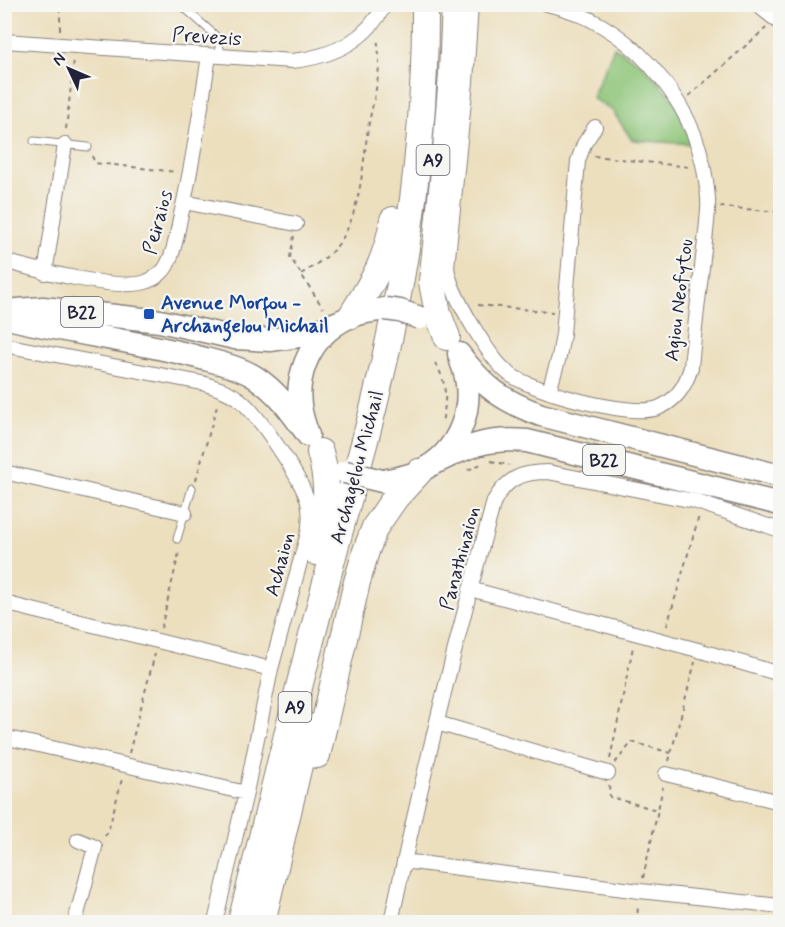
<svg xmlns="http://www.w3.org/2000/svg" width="785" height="927" font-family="Mynerve,sans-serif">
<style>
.green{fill:#8cc477;stroke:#577359;stroke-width:1.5}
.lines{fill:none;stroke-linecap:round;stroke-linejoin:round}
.lane-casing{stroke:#87807c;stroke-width:9}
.street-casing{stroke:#87807c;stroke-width:16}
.secondary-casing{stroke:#87807c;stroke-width:22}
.primary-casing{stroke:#87807c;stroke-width:25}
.highway-casing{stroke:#87807c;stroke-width:28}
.path{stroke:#87807c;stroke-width:2;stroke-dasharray:4.5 4.5;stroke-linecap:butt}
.lane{stroke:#fff;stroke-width:7}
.street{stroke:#fff;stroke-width:14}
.secondary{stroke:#fff;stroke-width:20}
.primary{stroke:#fff;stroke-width:22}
.highway{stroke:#fff;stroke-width:26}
.primary-bridge-casing{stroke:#87807c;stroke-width:25;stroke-linecap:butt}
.primary-bridge{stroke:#fff;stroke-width:22}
.transit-dot{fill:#1a4fb4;stroke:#f6f6f2;stroke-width:2}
.labels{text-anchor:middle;stroke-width:4.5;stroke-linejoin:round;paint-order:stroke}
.shield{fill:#f6f6f2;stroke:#626272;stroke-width:1.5}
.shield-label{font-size:18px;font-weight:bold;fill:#22223b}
.street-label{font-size:20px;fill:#22223b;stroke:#f6f6f2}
.transit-label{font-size:20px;font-weight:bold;fill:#164399;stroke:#f6f6f2;text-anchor:start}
</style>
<rect width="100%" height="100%" fill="#f6f6f2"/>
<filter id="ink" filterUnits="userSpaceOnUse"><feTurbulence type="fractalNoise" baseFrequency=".0167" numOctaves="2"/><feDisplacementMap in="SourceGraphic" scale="12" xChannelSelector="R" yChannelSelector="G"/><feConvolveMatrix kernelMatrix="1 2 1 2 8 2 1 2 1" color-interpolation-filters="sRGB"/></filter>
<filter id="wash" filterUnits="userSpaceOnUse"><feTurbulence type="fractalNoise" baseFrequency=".008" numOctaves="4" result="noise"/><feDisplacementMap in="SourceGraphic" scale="24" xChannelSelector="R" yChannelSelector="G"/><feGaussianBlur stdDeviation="1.35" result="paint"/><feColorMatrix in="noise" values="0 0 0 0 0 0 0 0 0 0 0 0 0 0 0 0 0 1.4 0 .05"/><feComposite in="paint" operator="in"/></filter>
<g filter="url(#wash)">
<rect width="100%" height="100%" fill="#ecdfbe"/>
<path class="green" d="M614 47 642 64 676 102 691 144 632 140 612 110 592 98Z"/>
</g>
<g filter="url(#ink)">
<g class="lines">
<defs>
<path id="lane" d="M180 4 215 35 223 57
M34 141 88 147
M177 539 192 488"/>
<path id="street" d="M471 4 466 82 447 267C449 291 489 358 508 373 530 391 631 418 658 408 676 401 686 385 691 367 694 334 698 301 702 267 704 248 707 228 708 209 709 200 707 190 706 181 700 135 680 99 650 65 623 35 586 12 546 4
M4 41 292 61C331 57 366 42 385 4
M184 202 296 224
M4 261C32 269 125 293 148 281 156 278 165 271 168 263 175 250 177 234 180 219 193 166 200 111 209 56
M45 273 65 144
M4 345 202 383C215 387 229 391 240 400 259 415 297 473 306 496 311 508 310 522 308 533L271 669 246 793 215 922
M549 391 559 357 563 334 578 161 584 144 595 127
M4 472 185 513
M470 589 698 650 780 674
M4 603 271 669
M437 723 608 773
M4 737 246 793
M666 774 780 802
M404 861 640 891 780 906
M75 922 95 847 78 840
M391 922C421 781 456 640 494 501 507 478 522 472 548 472L694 501 780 530"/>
<path id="secondary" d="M761 4 780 19"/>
<path id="primary" d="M4 311 43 308 160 321 235 338 270 340 306 335 339 322
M4 317C67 333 132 340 194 356 215 362 237 366 255 377 278 392 293 414 308 435
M459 354C484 387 501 400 541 415L780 476
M305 426C290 384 306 337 349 317 360 312 374 311 385 309
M431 465C466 447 486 437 527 441L780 504
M382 481C394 479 407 477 418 472 461 453 478 403 461 361"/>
<path id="highway" d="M352 315C373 281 387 260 393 220
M447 337 438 314 432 282 445 162 452 74 455 4
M316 552C326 514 331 491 320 452
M317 755 357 582 366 551 375 527 395 498 419 472
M241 922C270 807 297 690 328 575 343 515 362 457 376 397 407 270 426 136 425 4
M262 922 308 727"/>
</defs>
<use href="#lane" class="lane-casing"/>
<use href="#street" class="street-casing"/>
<use href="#secondary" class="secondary-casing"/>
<use href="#primary" class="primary-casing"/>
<use href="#highway" class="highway-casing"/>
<path class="path" d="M60 30V4
M689 96 766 28
M66 129 74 60
M92 156 95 163 178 172
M594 156 689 167
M720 207 780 212
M294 236 290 257 323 308
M301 274C317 264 332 255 342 239 361 207 363 164 368 128 374 95 383 71 377 38
M478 305 553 312
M435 363C447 381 447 401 442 422
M491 461 509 465
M468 470 483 463
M196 480 218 402
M667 626 699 516
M161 628 180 549
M129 753 155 654
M610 759 633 647
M669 761 695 662
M615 763 632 742 671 753
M609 785 610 797 657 810
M105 836 108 832 122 779
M643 878 663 787
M637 922 638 904"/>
<use href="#lane" class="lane"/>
<use href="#street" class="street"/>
<use href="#secondary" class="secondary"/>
<use href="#primary" class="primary"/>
<use href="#highway" class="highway"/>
<defs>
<path id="primary-bridge" d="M385 309 400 311 420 318
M345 472 382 481"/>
</defs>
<use href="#primary-bridge" class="primary-bridge-casing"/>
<use href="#primary-bridge" class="primary-bridge"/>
</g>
</g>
<rect class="transit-dot" x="143" y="308" width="12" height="12" rx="3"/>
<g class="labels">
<g class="shield">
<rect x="416.5" y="145" width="33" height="30" rx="4.5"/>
<rect x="61" y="297" width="42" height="30" rx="4.5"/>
<rect x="583" y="445" width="42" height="30" rx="4.5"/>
<rect x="278.5" y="692" width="33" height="30" rx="4.5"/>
</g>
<g class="shield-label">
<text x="433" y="166">A9</text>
<text x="82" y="318">B22</text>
<text x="604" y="466">B22</text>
<text x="295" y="713">A9</text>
</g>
<g class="street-label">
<text transform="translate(207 36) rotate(4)" y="7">Prevezis</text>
<text transform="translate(157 222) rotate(-75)" y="7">Peiraios</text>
<text transform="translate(678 300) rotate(-83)" y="7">Agiou Neofytou</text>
<text transform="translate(356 467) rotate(-75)" y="7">Archagelou Michail</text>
<text transform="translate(459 558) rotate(-75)" y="7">Panathinaion</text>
<text transform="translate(279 564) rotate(-75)" y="7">Achaion</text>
</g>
<g class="transit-label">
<text x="161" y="309">Avenue Morfou -<tspan x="161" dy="23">Archangelou Michail</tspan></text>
</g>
</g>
<rect width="785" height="927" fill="none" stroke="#f6f6f2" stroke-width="24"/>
<g transform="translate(69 69) rotate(314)" stroke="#f6f6f2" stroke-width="4.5" paint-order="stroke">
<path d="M0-4.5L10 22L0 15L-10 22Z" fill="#22223b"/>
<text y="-9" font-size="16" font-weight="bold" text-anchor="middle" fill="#22223b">N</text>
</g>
</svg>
